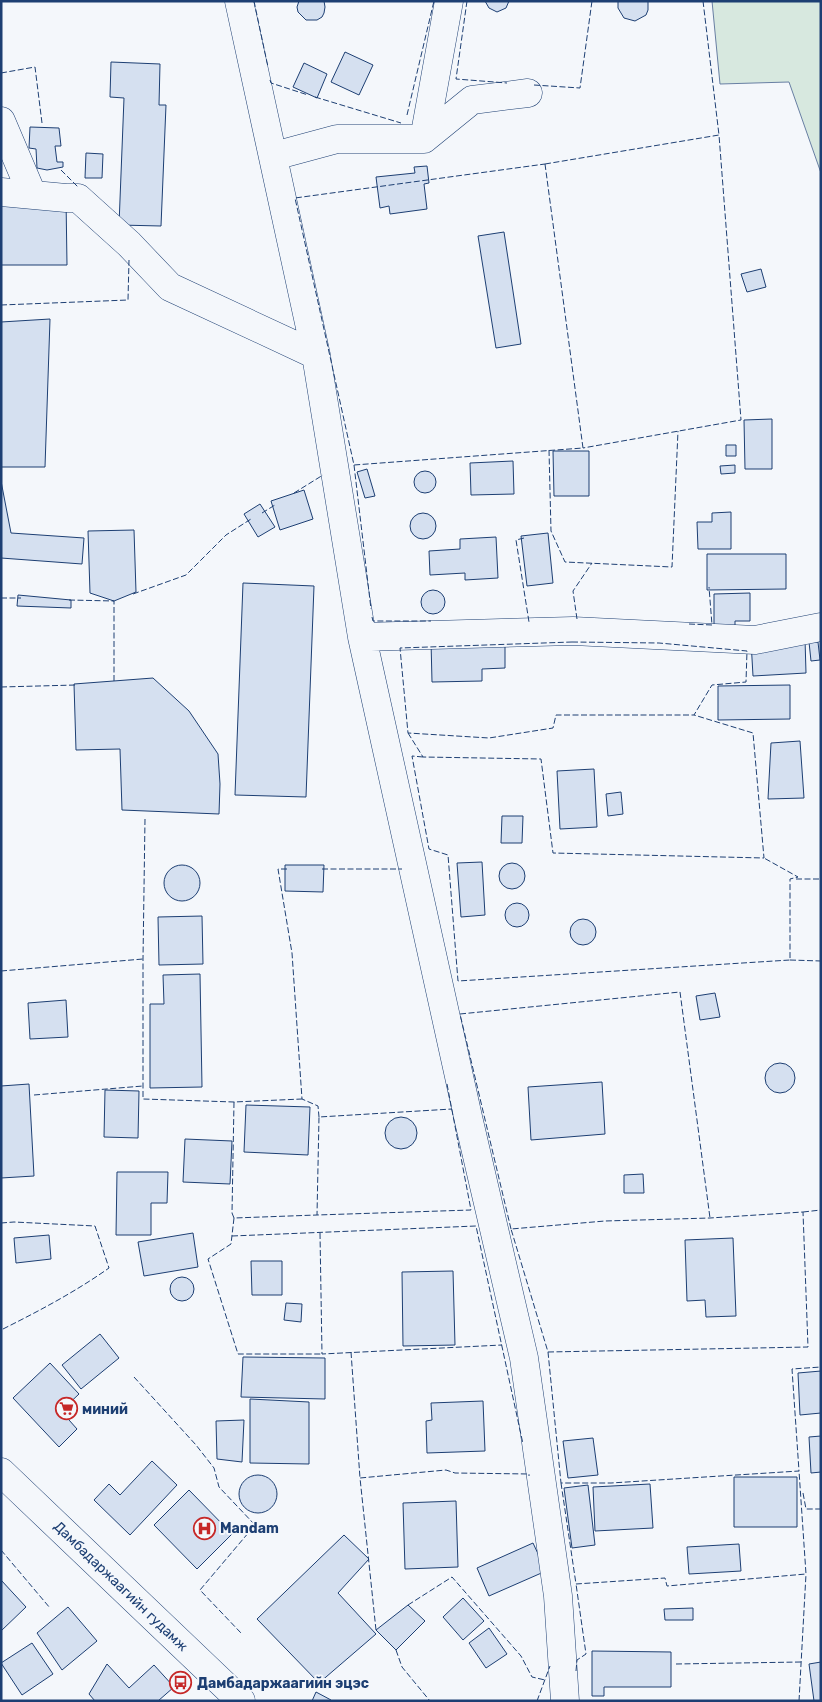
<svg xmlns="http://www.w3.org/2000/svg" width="822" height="1702" font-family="Rubik,sans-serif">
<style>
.green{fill:#d7e8df;stroke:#687fa3}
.building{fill:#d5e0f0;stroke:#1d3f73}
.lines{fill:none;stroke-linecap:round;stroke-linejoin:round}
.minor-casing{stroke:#1d3f73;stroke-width:29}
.secondary-casing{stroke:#1d3f73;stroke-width:29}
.minor{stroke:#f4f7fb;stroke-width:28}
.secondary{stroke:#f4f7fb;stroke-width:28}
.fence{stroke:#1d3f73;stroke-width:1;stroke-dasharray:6 2.5;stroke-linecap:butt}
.labels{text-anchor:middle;stroke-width:4;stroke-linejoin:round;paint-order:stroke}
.poi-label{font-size:14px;font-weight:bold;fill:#1d3f73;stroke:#f4f7fb;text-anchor:start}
.street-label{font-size:14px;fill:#1d3f73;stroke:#f4f7fb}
</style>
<rect width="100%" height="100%" fill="#f4f7fb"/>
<path class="green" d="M712 1H821V173L789 82 720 84Z"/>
<path class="building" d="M324 1 325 7 324 13 322 17 317 20H306L298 12 297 7 299 1Z
M485 1H509L506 8 497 12 489 8Z
M648 1V10L646 15 635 21 624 18 618 8V1Z
M345 52 373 65 359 95 331 82Z
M111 62 160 64 159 105H166L161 226 119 225 124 98 110 97Z
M304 63 327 74 317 98 293 87Z
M30 127 59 128 61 146H55L57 162H63V167L47 170 37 168 36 149 29 148Z
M86 153 103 154 102 178H85Z
M427 166 429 183 424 184 427 209 390 214 389 206 380 208 376 177 415 173 414 167Z
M66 198 67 265H1V199Z
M504 232 521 344 496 348 478 236Z
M761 269 766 287 747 292 741 274Z
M50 319 45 467H1V322Z
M772 419V469H745L744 420Z
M726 445H736V456H726Z
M553 451H589V496H554Z
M513 461 514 494 471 495 470 463Z
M735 465V473L721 474 720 466Z
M367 469 375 496 365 498 357 472Z
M414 482a11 11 0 1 1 22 0a11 11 0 1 1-22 0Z
M1 481 11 533 84 538 82 564 1 558Z
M304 490 313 519 280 530 271 501Z
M260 504 275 527 258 537 244 514Z
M731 512V549H698L697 522H712V513Z
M410 526a13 13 0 1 1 26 0a13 13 0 1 1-26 0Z
M134 530 136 592 114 601 90 593 88 531Z
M548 533 553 583 527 586 521 536Z
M496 537 498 578 465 580V573L430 575 429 551 460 549V539Z
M707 554H786V589L707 590Z
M243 583 314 586 306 797 235 795Z
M421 602a12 12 0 1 1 24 0a12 12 0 1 1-24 0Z
M750 593V621H735V626L714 627V594Z
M18 595 71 600V608L17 606Z
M805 639 806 673 753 676 751 641Z
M505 640V668L482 669V681L432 682 431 641Z
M809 642H818L820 660 811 661Z
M153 678 189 711 218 754 220 784 219 814 122 810 120 749 76 750 74 684Z
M790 685V719L718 720V686Z
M800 741 804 798 768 799 771 743Z
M594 769 597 827 560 829 557 771Z
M621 792 623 814 608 816 606 794Z
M502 816H523L522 843H501Z
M482 862 485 915 461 917 457 863Z
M499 876a13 13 0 1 1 26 0a13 13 0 1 1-26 0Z
M164 883a18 18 0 1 1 36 0a18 18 0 1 1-36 0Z
M285 865H324L323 892 285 891Z
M505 915a12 12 0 1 1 24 0a12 12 0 1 1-24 0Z
M202 916 203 964 159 965 158 917Z
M570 932a13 13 0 1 1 26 0a13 13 0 1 1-26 0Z
M200 974 202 1087 150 1088V1004H164L163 975Z
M715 993 720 1017 700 1020 696 996Z
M66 1000 68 1037 30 1039 28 1003Z
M765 1078a15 15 0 1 1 30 0a15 15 0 1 1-30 0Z
M602 1082 605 1134 531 1140 528 1087Z
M29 1084 34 1176 1 1178V1086Z
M105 1090 139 1091 138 1138 104 1137Z
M246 1105 310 1107 308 1155 244 1152Z
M385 1133a16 16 0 1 1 32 0a16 16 0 1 1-32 0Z
M185 1139 232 1141 230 1184 183 1182Z
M117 1172H168L167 1203H151V1235H116Z
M643 1174 644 1193H624V1175Z
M193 1233 198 1267 144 1276 138 1242Z
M49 1235 51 1259 16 1263 14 1238Z
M733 1238 736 1316 706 1317 705 1300 687 1301 685 1240Z
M251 1261H282V1295H252Z
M453 1271 455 1345 403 1346 402 1272Z
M170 1289a12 12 0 1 1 24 0a12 12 0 1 1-24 0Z
M286 1303 302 1304 301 1322 284 1320Z
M100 1334 119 1358 81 1389 62 1365Z
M243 1357 325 1358V1399L241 1397Z
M50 1363 79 1394 61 1411 77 1429 59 1447 13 1398Z
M821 1371V1413L800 1415 798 1373Z
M250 1399 309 1402V1464L250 1463Z
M483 1401 485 1451 427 1453 426 1421 432 1420 431 1403Z
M244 1420 242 1462 217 1459 216 1421Z
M821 1436V1472L811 1473 809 1437Z
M593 1438 598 1475 568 1478 563 1441Z
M152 1461 177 1485 130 1535 94 1500 109 1484 120 1495Z
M239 1494a19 19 0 1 1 38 0a19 19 0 1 1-38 0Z
M734 1477H797V1527H734Z
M650 1484 653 1528 595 1531 593 1487Z
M588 1485 595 1545 572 1548 564 1488Z
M189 1490 232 1534 197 1569 154 1525Z
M456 1501 458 1567 405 1569 403 1503Z
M344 1535 369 1559 338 1593 376 1634 319 1683 257 1619Z
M533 1543 546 1571 489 1596 477 1568Z
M739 1544 741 1571 689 1574 687 1547Z
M1 1580 26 1607 1 1631Z
M463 1598 484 1621 463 1640 443 1617Z
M408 1605 425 1621 396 1650 376 1630Z
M68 1607 97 1641 62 1670 37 1633Z
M693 1608V1620H665L664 1609Z
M489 1628 507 1654 486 1668 469 1643Z
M32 1643 53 1674 22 1695 1 1663Z
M592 1651 671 1652V1687H604V1696H592Z
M821 1662V1701H814L809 1664Z
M107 1664 129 1688 154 1665 174 1687 158 1701H95L89 1694Z
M316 1692 331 1700V1701H312Z"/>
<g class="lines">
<defs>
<path id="minor" d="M239 1 316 355 362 637 468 1117 524 1358 558 1596 565 1701
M1 121 32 194
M424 139 449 1
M274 156 337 139H424L472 100 528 93
M1 192 66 198H78L129 244 170 287 316 355
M362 637 573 631 755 640 821 627"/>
<path id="secondary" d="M1 1472 241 1701"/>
</defs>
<use href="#minor" class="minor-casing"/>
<use href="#secondary" class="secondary-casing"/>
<use href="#minor" class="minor"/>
<use href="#secondary" class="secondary"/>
<path class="fence" d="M254 1 268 67
M467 1 456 79 507 83
M703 1 719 135
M1 73 35 67 42 123
M270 80 271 83 308 95
M534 85 580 88 592 1
M315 97 401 123
M407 115 434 1
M545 164 583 448 354 465 295 198Z
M545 164 719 135 741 420 583 448
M61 170 78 187
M1 305 128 300 129 260
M549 450 551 531 565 562 672 567 678 431
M354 465 371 609
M294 493 323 475
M262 513 275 505
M524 538 516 540 529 622
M133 594 186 575 226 535 251 519
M1 598H21
M69 600 114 601V683
M372 617 373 621H431
M577 619 573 591 592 563
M689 624 712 625 709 587
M572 642 659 643 747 651 746 682 712 685 694 715H556L553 728 489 738 408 733 400 648Z
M1 687 76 685
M408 733 423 757 541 759 553 853 764 858 753 733 694 715
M423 757 412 756 429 849 448 855 458 981 790 960V879L798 877 764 858
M145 819 143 959V1099L234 1102 302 1099
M287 869H278L292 953 302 1099 318 1106 319 1117
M322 869H402
M796 879H821
M790 960 821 961
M1 971 143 959
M447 1084 471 1210 317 1215 319 1117 452 1109
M34 1095 143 1086
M234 1102 232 1213 234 1218 317 1215
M803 1212 821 1210
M234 1218 231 1244 208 1259 238 1354H322
M1 1223 14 1222 95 1226 109 1268C75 1292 39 1311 1 1330
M511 1229 460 1014 680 992 710 1218
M320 1233 322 1354 502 1345
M232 1236 476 1226 523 1444
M351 1352 360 1478
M548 1352 808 1347 803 1212 710 1218 605 1221 511 1229 548 1352 561 1483H611L799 1471 792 1369 821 1367
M134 1377 196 1445 214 1468 219 1487 255 1525 200 1590 241 1633
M561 1483 576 1584 665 1578 667 1586 806 1574 799 1471
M803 1493 806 1509H821
M1 1550 50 1608
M408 1605 452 1577 521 1656 532 1677 545 1680
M376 1630 360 1478 446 1470 455 1473 529 1474V1476
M396 1650 402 1667 430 1701
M676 1664 801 1662
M576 1671 577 1660 586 1654 576 1584
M537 1701 550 1666
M799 1701 806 1574"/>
</g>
<defs>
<symbol id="supermarket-ring" viewBox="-11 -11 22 22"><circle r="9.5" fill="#f4f7fb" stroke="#c62828" stroke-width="1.5"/><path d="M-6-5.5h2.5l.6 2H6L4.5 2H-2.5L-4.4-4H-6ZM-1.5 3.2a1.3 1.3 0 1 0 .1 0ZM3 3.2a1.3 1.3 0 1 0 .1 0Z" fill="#c62828"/></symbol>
<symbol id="hospital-ring" viewBox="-11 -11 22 22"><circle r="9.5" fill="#f4f7fb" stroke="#c62828" stroke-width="1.5"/><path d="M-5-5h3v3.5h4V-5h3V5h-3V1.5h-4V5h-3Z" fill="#c62828"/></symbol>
<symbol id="bus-ring" viewBox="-11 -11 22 22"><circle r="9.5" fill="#f4f7fb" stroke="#c62828" stroke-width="1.5"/><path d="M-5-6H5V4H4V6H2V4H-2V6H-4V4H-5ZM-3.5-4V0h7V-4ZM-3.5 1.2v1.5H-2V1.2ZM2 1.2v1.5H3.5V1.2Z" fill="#c62828"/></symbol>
</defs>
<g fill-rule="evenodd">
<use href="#supermarket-ring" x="54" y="1396" width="25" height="25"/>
<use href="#hospital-ring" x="192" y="1516" width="25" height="25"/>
<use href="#bus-ring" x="168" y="1670" width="25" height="25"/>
</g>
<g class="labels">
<g class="poi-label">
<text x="82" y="1414">миний</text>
<text x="220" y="1533">Mandam</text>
<text x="197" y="1688">Дамбадаржаагийн эцэс</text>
</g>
<g class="street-label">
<text transform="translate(121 1586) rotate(44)" y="5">Дамбадаржаагийн гудамж</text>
</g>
</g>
<rect width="822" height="1702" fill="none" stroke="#1d3f73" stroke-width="5"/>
</svg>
